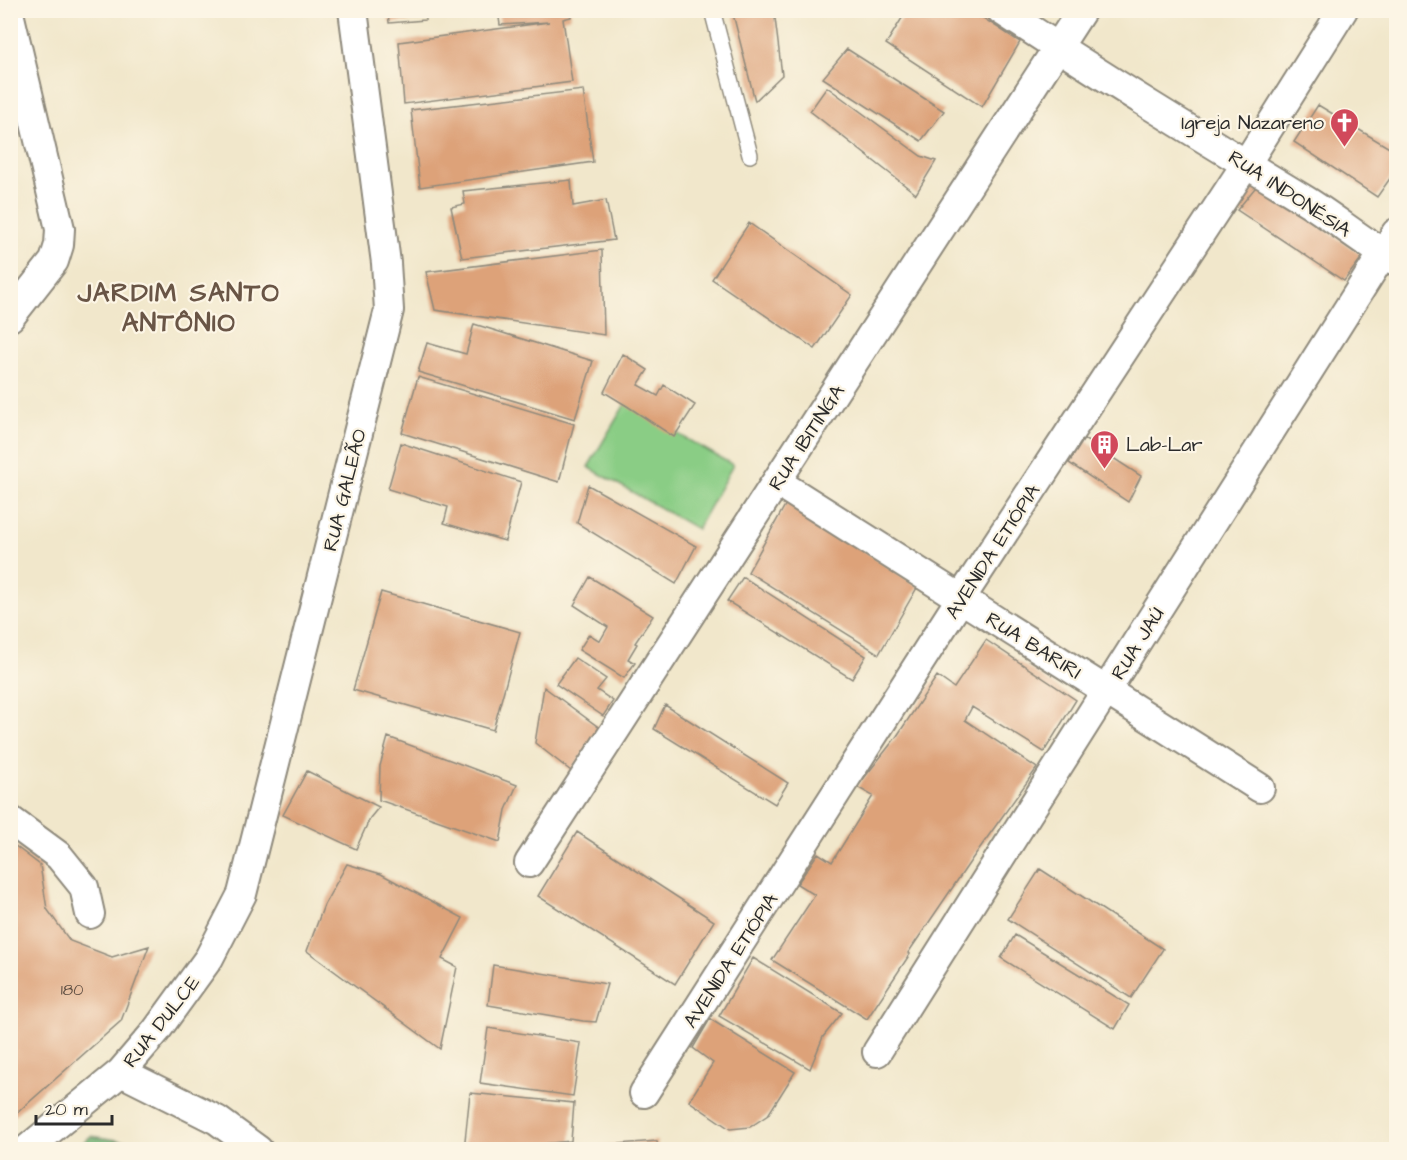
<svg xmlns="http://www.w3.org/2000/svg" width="1407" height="1160" font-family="'Architects Daughter',sans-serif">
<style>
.green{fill:#8acd85;stroke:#5a7c58;stroke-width:1.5}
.forest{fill:#6fb072;stroke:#4d6e4e;stroke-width:1.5}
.building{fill:#dda279}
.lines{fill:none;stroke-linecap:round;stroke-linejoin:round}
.service-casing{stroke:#8e897b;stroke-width:18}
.minor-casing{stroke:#8e897b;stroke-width:32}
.service{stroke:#fff;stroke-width:15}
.minor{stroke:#fff;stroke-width:28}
.labels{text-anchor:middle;stroke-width:4.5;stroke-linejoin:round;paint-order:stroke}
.number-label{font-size:16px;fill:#58493e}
.poi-label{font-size:20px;fill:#2b2b2b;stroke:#fcf5e5;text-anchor:end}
.street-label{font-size:20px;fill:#2b2b2b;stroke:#fcf5e5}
.district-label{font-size:26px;font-weight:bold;letter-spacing:1.5px;fill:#695546;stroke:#fcf5e5}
</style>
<rect width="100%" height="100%" fill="#fcf5e5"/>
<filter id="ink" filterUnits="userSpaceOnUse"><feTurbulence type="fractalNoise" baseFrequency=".0167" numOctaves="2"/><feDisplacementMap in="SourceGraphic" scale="12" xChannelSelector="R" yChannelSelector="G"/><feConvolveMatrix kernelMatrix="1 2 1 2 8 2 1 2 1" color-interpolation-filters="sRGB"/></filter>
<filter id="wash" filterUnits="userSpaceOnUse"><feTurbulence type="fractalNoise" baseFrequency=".008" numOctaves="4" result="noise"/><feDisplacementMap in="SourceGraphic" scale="24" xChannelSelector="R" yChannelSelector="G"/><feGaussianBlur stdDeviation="1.35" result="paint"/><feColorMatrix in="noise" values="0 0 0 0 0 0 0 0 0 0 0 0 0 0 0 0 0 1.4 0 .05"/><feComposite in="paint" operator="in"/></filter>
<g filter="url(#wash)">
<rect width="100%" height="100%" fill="#f1e7cb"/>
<path class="green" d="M625 404 733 465 697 529 588 467Z"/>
<path class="forest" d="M91 1136 175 1149H75Z"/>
<g id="blocks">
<path class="building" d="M388 10H425V20L389 23Z
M498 10H570L571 17 563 19 572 82 404 104 399 42 549 22 500 25Z
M732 10H774L782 75 755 101Z
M907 10H971L1020 42 982 107 886 44Z
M847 49 944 111 921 141 823 78Z
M827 87 921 156 936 161 916 194 810 111Z
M583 90 593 162 420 187 411 110Z
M1318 105 1396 152V170L1377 197 1294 142Z
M571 180 573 206 606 200 614 240 462 258 451 207 465 204 463 191Z
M1259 183 1363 256 1344 281 1237 210Z
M749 223 852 295 815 349 712 279Z
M602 250 604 335 435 310 426 272Z
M474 324 593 361 575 419 418 372 427 343 466 354Z
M623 354 648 370 638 385 658 396 664 385 695 405 674 437 627 406 604 392Z
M418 377 574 424 559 482 402 433Z
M1084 439 1141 476 1128 502 1069 463Z
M401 443 521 482 505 541 444 523 448 507 388 489Z
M588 485 696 546 676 584 577 523Z
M788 500 918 586 879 654 748 572Z
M590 577 653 616 635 643 637 644 628 659 635 663 624 678 579 650 589 634 600 641 608 627 574 605Z
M743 577 866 656 852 679 727 601Z
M381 592 520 632 493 730 353 690Z
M986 640 1076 700 1044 752 972 707 965 720 1037 768 972 859 908 953 910 954 867 1019 772 960 815 895 797 884 818 853 832 862 873 796 857 787 897 736 937 676 954 688Z
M575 658 606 679 597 690 613 701 603 716 556 684Z
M544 687 601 729 571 771 535 743Z
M665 705 788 783 775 804 654 729Z
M388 737 517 785 506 810 500 842 379 800 380 766Z
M307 771 379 807 370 818 356 849 283 815Z
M577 832 714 921 675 984 538 896Z
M10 842 40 865 47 909 70 941 112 957 149 946 121 1021 10 1119Z
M347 864 381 874 463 918 442 959 457 967 440 1049 307 951 324 905Z
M1040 869 1163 949 1131 998 1008 919Z
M1015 935 1129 1005 1115 1029 1001 958Z
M753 958 842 1013 823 1037 810 1069 719 1016Z
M493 965 607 984 596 1022 583 1021 488 1005Z
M710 1019 795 1072 768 1115 750 1127 730 1129 689 1101 713 1063 693 1048Z
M488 1028 581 1043 573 1096 480 1083Z
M470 1093 574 1103 571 1141 482 1150H464Z
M657 1141 658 1150H566V1148Z"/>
</g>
</g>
<g filter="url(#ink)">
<use href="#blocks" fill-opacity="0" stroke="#8e897b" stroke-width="1.5"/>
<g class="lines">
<defs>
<path id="service" d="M712 10 750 155"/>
<path id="minor" d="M1001 10C1101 76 1203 138 1305 200 1336 219 1364 243 1396 261
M10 17 60 229 59 245 54 261 10 317
M777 482 1260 788
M10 820 59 856 84 887 90 914
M529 863 1082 10
M877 1052 1396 233
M121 1072 217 1120 258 1150
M644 1093 961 598 1246 164 1343 10
M26 1150 121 1072 156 1031 209 958 242 894 389 310 386 263 353 10"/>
</defs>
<use href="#service" class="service-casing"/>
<use href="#minor" class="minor-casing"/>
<use href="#service" class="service"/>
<use href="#minor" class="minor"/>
</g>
</g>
<defs>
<symbol id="church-pin" viewBox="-11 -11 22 30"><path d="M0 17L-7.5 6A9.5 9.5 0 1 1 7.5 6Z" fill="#d1495b" stroke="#fcf5e5"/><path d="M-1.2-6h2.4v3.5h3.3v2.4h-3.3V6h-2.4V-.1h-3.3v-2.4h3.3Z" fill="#fff"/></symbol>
<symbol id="building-pin" viewBox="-11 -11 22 30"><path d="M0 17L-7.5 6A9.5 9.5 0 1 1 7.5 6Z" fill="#d1495b" stroke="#fcf5e5"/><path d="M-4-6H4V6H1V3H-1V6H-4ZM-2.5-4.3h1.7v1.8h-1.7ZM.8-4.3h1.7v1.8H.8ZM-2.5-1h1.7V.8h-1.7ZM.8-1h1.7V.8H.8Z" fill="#fff"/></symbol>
</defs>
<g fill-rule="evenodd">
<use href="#church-pin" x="1328" y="106" width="33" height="45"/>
<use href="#building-pin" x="1088" y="428" width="33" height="45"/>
</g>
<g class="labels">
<g class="number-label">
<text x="72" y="995">180</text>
</g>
<g class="poi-label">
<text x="1324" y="129">Igreja Nazareno</text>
<text x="1126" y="451" text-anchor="start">Lab-Lar</text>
</g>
<g class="street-label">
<text transform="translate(1290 193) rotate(33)" y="7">RUA INDONÉSIA</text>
<text transform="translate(806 437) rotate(-57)" y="7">RUA IBITINGA</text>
<text transform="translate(344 490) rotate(-76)" y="7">RUA GALEÃO</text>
<text transform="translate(992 551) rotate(-57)" y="7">AVENIDA ETIÓPIA</text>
<text transform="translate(1137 643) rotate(-58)" y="7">RUA JAÚ</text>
<text transform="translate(1034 645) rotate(32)" y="7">RUA BARIRI</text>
<text transform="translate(730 960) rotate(-57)" y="7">AVENIDA ETIÓPIA</text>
<text transform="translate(161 1021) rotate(-52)" y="7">RUA DULCE</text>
</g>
<g class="district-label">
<text x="179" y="301">JARDIM SANTO<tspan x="179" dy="30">ANTÔNIO</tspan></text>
</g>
</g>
<rect width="1407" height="1160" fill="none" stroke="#fcf5e5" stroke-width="36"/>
<path d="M36 1115v9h76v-9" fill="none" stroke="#2b2b2b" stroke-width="3"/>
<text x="45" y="1115" font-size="18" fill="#2b2b2b" stroke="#fcf5e5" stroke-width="4.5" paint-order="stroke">20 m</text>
</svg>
